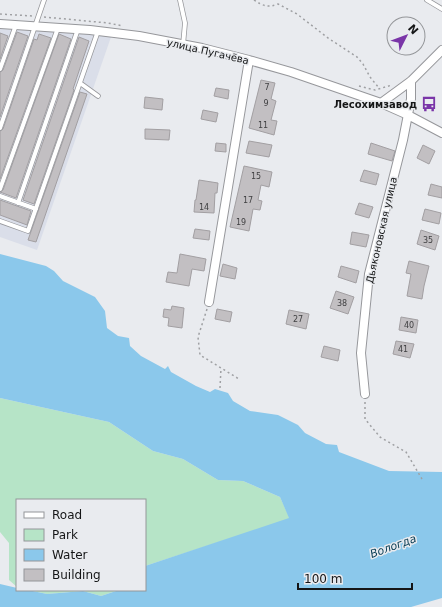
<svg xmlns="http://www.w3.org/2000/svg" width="442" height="607" font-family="'DejaVu Sans',sans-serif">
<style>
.built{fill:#dadee9}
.green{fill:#b6e4c7}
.water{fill:#8bc8eb}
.building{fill:#c2bfc2;stroke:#a29fa2}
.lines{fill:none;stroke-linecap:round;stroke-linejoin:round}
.service-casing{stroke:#96979b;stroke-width:5.5}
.minor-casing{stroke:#96979b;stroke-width:10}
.path{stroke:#9fa0a3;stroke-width:1.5;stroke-dasharray:2 3;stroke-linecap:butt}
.service{stroke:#fff;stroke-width:4}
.minor{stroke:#fff;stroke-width:8}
.labels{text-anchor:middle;stroke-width:3;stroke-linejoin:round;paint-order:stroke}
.number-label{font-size:8px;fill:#404042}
.street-label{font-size:10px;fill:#151617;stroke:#e9ebef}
.poi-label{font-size:10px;font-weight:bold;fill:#151617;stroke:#e9ebef;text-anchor:end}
.water-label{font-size:11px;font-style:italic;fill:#063b53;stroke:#e9ebef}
</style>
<rect width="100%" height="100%" fill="#e9ebef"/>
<path class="built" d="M0 29 89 34 111 37 37 250 0 237Z"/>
<path class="green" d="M0 398 109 422 153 451 183 459 218 480 243 481 280 497 290 519 145 566V500H17V587L9 580V543L0 532Z
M28 590H119L101 596 83 591 47 594Z"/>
<path class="water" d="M0 254 46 266 54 271 63 281 95 297 105 311 107 328 118 336 129 338 130 346 141 356 165 369 168 366 171 372 196 386 210 392 215 389 228 393 233 401 250 411 278 415 298 425 305 433 326 444 337 445 339 452 389 471 442 472V598L411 607H0V584L17 588V590H28L47 594 83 591 101 596 119 590H145V566L289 518 280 497 243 481 218 480 183 459 153 451 109 422 0 398Z"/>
<path class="building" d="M17 32 28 36 0 117V72L3 70Z
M0 33 8 36 0 59Z
M39 34 51 38 0 179V131L3 129 34 39 37 40Z
M59 34 71 39 16 198 0 192 3 190Z
M79 37 89 41 73 89 74 90 34 204 23 200Z
M261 80 275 83 271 99 276 101 271 120 277 121 274 135 249 128Z
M216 88 229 90 228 99 214 96Z
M80 92 87 94 36 242 28 240Z
M145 97 163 99 162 110 144 108Z
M203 110 218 113 216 122 201 119Z
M145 129 170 130 169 140 145 139Z
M249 141 272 145 269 157 246 153Z
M216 143 226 144V152L215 151Z
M371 143 395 151 392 161 368 154Z
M423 145 435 151 429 164 417 158Z
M244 166 272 172 269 187 261 185 258 200 262 201 260 210 253 209 249 231 230 227Z
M364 170 379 174 376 185 360 181Z
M199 180 218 183 217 193H215L214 213 194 212 195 200H196Z
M431 184 442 187V198L428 195Z
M0 200 31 211 27 225 0 215Z
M359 203 373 207 369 218 355 214Z
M425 209 441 213 439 224 422 220Z
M195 229 210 231 209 240 193 238Z
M421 230 439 236 435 250 417 244Z
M352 232 369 235 366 247 350 244Z
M180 254 206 259 204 271 192 269 189 286 166 282 168 272 177 273Z
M409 261 429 266 424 286 422 299 407 296 411 274 406 273Z
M223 264 237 268 235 279 220 276Z
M341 266 359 271 356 283 338 277Z
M336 291 354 297 348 314 330 308Z
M172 306 184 308 182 328 168 326 169 318 163 317 164 309 171 310Z
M217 309 232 312 230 322 215 319Z
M289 310 309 314 306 329 286 324Z
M401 317 418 320 416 333 399 330Z
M396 341 414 344 410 358 393 354Z
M324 346 340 350 338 361 321 357Z"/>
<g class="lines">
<defs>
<path id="service" d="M180 0 185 23 183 45
M427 0 442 9
M0 69 16 25
M80 83 98 96
M0 128 44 0
M0 189 58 28
M0 196 36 209
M18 203 78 29
M0 221 28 231 98 31"/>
<path id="minor" d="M0 24 90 30 139 36 202 48 249 60 291 72 381 103 408 115 442 133
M381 103 411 81 442 50
M209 302 249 60
M365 394 361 353 369 274 403 140 411 99V81"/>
</defs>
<use href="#service" class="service-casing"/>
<use href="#minor" class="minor-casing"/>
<path class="path" d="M254 0C263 6 268 8 278 4L297 14 328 38 357 57 363 64 370 77 379 88
M0 14 32 16
M44 17 108 23 123 26
M359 86 375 90 392 85
M207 309 198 337 200 355 239 379
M220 388 221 368
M365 402V419L380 437 406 452 422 479"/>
<use href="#service" class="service"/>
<use href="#minor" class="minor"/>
</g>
<defs>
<symbol id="bus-bare" viewBox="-9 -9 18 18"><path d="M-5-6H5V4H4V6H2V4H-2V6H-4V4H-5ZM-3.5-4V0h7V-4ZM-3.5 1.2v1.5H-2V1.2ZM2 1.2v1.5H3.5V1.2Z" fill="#7a35a8" stroke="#e9ebef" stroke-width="2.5" paint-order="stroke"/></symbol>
</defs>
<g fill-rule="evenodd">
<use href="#bus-bare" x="418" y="93" width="22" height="22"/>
</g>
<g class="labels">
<g class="number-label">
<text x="267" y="90">7</text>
<text x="266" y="106">9</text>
<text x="263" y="128">11</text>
<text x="256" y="179">15</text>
<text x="248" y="203">17</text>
<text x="204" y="210">14</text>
<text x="241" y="225">19</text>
<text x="428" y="243">35</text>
<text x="342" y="306">38</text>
<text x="298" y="322">27</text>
<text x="409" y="328">40</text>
<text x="403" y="352">41</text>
</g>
<g class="street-label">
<text transform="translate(208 51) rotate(13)" y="4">улица Пугачёва</text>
<text transform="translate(381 230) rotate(-77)" y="4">Дьяконовская улица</text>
</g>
<g class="poi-label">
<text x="417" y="108">Лесохимзавод</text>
</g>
<g class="water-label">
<text transform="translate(393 546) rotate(-20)" y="4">Вологда</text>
</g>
</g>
<rect x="16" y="499" width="130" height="92" fill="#e9ebef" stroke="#949699"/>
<rect x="24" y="512" width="20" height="6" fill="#ffffff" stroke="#949699"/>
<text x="52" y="519" font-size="12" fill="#151617">Road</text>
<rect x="24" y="529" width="20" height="12" fill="#b6e4c7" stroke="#949699"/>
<text x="52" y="539" font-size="12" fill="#151617">Park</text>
<rect x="24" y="549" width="20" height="12" fill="#8bc8eb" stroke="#949699"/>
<text x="52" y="559" font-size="12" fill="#151617">Water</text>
<rect x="24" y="569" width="20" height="12" fill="#c2bfc2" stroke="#949699"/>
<text x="52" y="579" font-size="12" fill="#151617">Building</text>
<g transform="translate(406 36) rotate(48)"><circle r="19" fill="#e9ebef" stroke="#949699"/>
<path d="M0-3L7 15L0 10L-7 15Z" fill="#7a35a8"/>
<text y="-6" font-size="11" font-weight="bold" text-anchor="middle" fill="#151617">N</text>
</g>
<path d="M298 583v6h114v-6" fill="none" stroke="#151617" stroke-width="2"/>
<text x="304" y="583" font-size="12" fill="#151617" stroke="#e9ebef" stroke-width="3" paint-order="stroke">100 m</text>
</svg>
